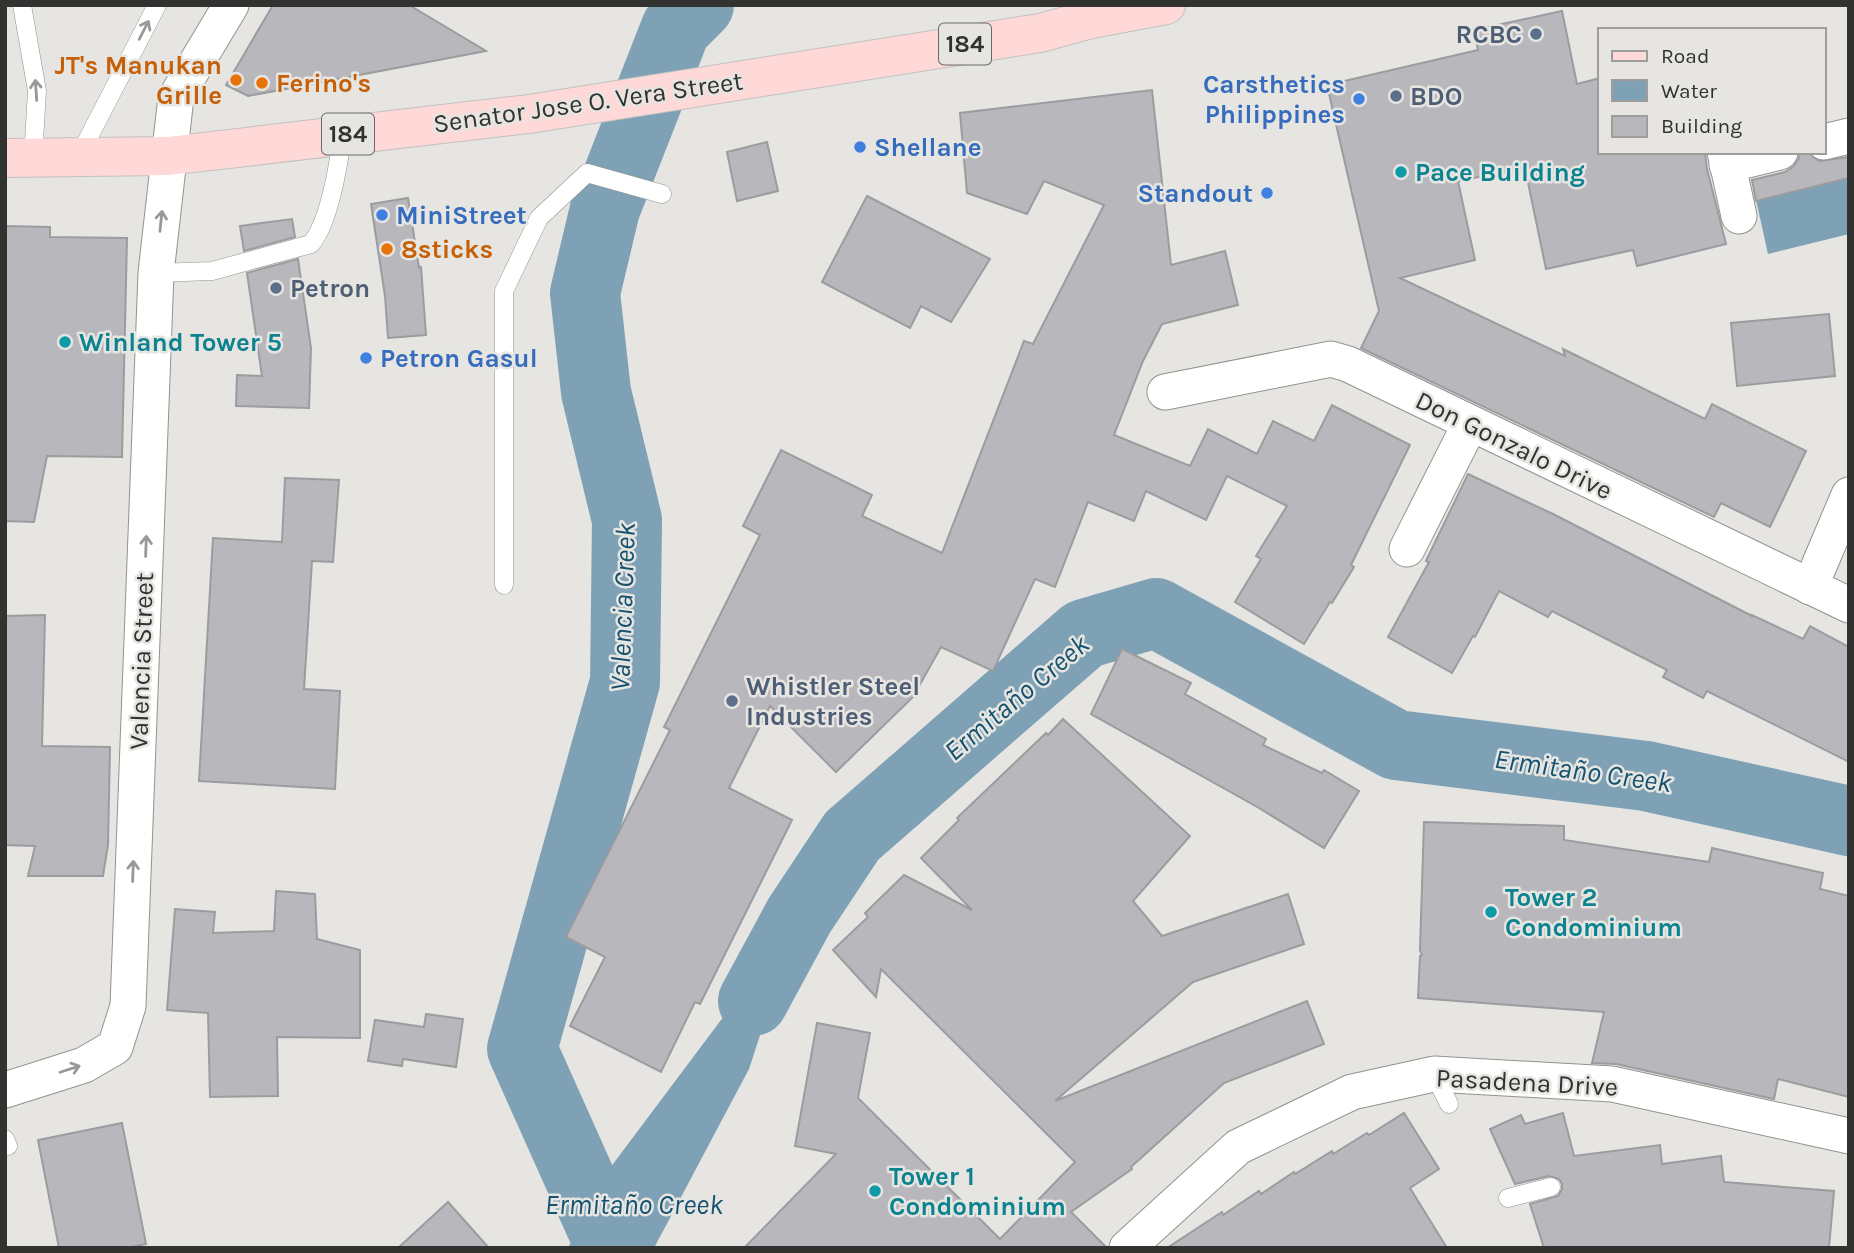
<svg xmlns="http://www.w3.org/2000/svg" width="1854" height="1253" viewBox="0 0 1854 1253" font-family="Karla,sans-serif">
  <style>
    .water { fill: #7ea1b5 }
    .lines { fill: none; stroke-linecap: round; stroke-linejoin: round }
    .river { stroke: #7ea1b5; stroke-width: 70 }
    .building { fill: #b8b8bc; stroke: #9c9ca0; stroke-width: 2 }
    .lane-casing { stroke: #93928e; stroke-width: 19 }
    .street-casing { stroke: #93928e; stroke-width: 37 }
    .primary-casing { stroke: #c2c2c1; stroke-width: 40 }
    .lane { stroke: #fff; stroke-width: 18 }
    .street { stroke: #fff; stroke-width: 35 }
    .primary { stroke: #fed9d7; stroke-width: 38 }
    .oneway { stroke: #989898 }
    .service-dot { fill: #5c6f8a; stroke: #e6e5e1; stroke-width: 2.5 }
    .food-dot { fill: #e8710a; stroke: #e6e5e1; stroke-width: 2.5 }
    .shop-dot { fill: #3f7fe0; stroke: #e6e5e1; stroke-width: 2.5 }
    .culture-dot { fill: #0f9aa8; stroke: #e6e5e1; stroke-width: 2.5 }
    .labels { text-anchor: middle; stroke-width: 5; stroke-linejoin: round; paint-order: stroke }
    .shield { fill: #e6e5e1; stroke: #686865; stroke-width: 2 }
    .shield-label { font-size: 24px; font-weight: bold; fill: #323230 }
    .service-label { font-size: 26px; font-weight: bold; fill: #4e5e75; stroke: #e6e5e1; text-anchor: start }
    .food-label { font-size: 26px; font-weight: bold; fill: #c56008; stroke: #e6e5e1; text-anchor: start }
    .shop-label { font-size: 26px; font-weight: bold; fill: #366cbe; stroke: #e6e5e1; text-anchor: start }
    .street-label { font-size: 26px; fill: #323230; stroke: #e6e5e1 }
    .culture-label { font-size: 26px; font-weight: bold; fill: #0d838f; stroke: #e6e5e1; text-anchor: start }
    .water-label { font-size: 28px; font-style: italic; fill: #145270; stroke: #e6e5e1 }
  </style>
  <rect width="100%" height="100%" fill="#e6e5e1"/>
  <g class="water">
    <path d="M1849,178v56l-81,20 -12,-54z"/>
    <path d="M799,916l-50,153 -95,179h-86l42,-80z"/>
  </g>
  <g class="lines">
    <g class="river">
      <path d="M753,1001l46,-85 53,-80 232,-202 72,-21 240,132 250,31 203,45"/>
      <path d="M611,1248l-89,-199 103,-367 2,-162 -31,-128 -11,-99 20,-84 71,-181 23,-23"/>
    </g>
  </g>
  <g class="building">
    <path d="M273,5h136l77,46 -238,45 -22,-11z"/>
    <path d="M1562,11l15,73 23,-6v74h105l2,17 19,75 -89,22 -4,-16 -87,19 -21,-101 -67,13 17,79 -75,18 165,78 -2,-7 142,70 7,-15 94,47 -36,76 -49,-24 -7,14 -353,-169 18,-37 -52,-226 151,-35 -4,-20z"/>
    <path d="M1152,90l19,175 54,-14 13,54 -76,19 -19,37 -29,74 76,31 18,-37 49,25 16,-33 41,20 18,-36 78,40 -59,120 3,2 -22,36 -2,-1 -26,42 -69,-42 26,-43 -5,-3 31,-50 -60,-30 -21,44 -60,-29 -12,30 -46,-19 -33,85 -20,-8 -42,92 -52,-24 -28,50 -77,75 -66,-66 -41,82 63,32 -92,184 -5,-2 -34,70 -91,-46 35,-69 -39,-20 104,-207 -6,-3 96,-192 -17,-9 38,-76 91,45 -10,21 80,37 82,-212 9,3 71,-139 -60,-24 -17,33 -60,-21 -7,-80z"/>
    <path d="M767,142l11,49 -41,10 -10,-49z"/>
    <path d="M1800,152h7l12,9 30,-4v21l-93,23 -4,-21 33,-8 8,-5 6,-9z"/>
    <path d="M867,196l123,63 -39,63 -30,-16 -11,22 -88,-46z"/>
    <path d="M408,198l11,70 2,-1 5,68 -38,3 -3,-42 -14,-92z"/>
    <path d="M292,219l3,18 -51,14 -4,-25z"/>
    <path d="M5,226l45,1v10l77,1 -5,219 -75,-1 -13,66 -29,-1z"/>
    <path d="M298,259l13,89 -2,60 -73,-2 1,-31 25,1 -15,-103z"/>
    <path d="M1829,314l6,62 -98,10 -6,-63z"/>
    <path d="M1468,474l85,40 199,102v-1l51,24 7,-13 39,21v115l-142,-71 -4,7 -40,-21 4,-7 -115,-59 -4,6 -49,-26 -24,46 -2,-1 -21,37 -64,-36 41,-75 -3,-1z"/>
    <path d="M285,478l54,2 -6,82 -21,-1 -8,128 36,2 -5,98 -136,-8 14,-243 69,4z"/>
    <path d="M45,615l-3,131 68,1 -2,98 -5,31h-75l7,-30 -30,-1v-229z"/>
    <path d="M1122,649l69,34 -6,11 81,45 -3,6 59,28 2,-3 35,21 -35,57 -65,-40 -168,-94z"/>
    <path d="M1063,719l127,117 -57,65 29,35 126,-42 16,50 -111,38 -138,119 252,-100 17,43 -100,39 -93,84 1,2 -61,43 36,36h-363l92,-94 -41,-8 22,-123 53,10 -12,65 142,141 75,-77 -194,-193 -5,28 -43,-47 35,-33 -3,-4 39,-38 68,35 -51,-52 38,-38 -2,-2 89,-85 2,2z"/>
    <path d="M1424,822l140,4v14l145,22 3,-14 111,25 -3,16 29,7v201l-71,-18 -4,20 -158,-35 -24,-1 12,-51 -186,-14 2,-42 2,-1 -2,-5z"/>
    <path d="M276,891l39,3 2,45 43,11v88l-83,-1 1,59 -68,1 -2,-84 -41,-3 8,-101 40,3 -2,21 61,-2z"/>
    <path d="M426,1014l37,5 -7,48 -53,-8 -1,7 -34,-5 7,-41 49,7z"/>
    <path d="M1404,1113l35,56 -29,19 37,60h-280l55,-36 1,3 36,-24 2,3 33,-22 1,2 37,-23 1,3 34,-21 2,2z"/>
    <path d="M1563,1113l11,43 86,-11 2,19 59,-8 3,26 110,9 -5,57h-285l-14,-44 28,-8 4,-7v-5l-3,-5 -10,-3 -34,8 -25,-55 31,-14 4,9z"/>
    <path d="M122,1123l24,121 -19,4h-68l-21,-108z"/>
    <path d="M448,1202l41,46h-91z"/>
  </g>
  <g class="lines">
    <defs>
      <g id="lane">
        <path d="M22,5l15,86 -4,67"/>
        <path d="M79,156l78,-151"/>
        <path d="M156,273l56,-2 99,-27c19,-23 27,-79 32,-109"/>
        <path d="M504,585v-294l35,-73 48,-45 75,21"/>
        <path d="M1434,1074l15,30"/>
        <path d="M5,1139l3,7"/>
        <path d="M1508,1198l43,-11"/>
      </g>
      <g id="street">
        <path d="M1824,142l25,-6"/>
        <path d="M1725,152l14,64"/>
        <path d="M1727,165l53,-13"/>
        <path d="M1165,392l166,-33 17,5 501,241"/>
        <path d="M1407,549l63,-125"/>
        <path d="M1810,587l39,-92"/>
        <path d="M5,1090l79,-25 31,-18 13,-41 28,-733 20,-176 55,-92"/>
        <path d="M1127,1248l111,-101 114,-55 82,-18 178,10 237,52"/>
      </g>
      <path id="primary" d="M5,158l163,-2 361,-42 511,-81 51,-14 75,-14"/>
    </defs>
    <use href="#lane" class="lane-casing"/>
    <use href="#street" class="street-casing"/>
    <use href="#primary" class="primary-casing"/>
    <use href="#lane" class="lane"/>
    <use href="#street" class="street"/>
    <use href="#primary" class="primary"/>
  </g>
  <defs><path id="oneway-shaft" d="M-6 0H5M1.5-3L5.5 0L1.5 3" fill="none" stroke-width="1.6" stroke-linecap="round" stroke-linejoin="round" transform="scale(1.75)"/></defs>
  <g class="oneway">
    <use href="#oneway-shaft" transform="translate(144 30) rotate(-63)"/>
    <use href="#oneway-shaft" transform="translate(36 90) rotate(-94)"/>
    <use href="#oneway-shaft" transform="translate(161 221) rotate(-84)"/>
    <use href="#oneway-shaft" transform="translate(146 546) rotate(-88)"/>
    <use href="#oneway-shaft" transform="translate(133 871) rotate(-88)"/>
    <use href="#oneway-shaft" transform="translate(70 1069) rotate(-18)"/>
  </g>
  <g class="service-dot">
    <circle cx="1536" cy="34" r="7"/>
    <circle cx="1396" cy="96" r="7"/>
    <circle cx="276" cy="288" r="7"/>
    <circle cx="732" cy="701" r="7"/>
  </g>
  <g class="food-dot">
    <circle cx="236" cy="80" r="7"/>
    <circle cx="262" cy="83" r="7"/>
    <circle cx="387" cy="249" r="7"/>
  </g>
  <g class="shop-dot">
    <circle cx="1359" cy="99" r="7"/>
    <circle cx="860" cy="147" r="7"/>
    <circle cx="1267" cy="193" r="7"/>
    <circle cx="382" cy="215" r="7"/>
    <circle cx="366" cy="358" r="7"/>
  </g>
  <g class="culture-dot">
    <circle cx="1401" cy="172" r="7"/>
    <circle cx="65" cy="342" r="7"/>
    <circle cx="1491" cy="912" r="7"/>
    <circle cx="875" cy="1191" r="7"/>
  </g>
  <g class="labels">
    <g class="shield">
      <rect x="939" y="23.5" width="52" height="41" rx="5"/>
      <rect x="322" y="113.5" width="52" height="41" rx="5"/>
    </g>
    <g class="shield-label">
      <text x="965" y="52">184</text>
      <text x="348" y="142">184</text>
    </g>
    <g class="service-label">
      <text x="1522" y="43" text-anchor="end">RCBC</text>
      <text x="1410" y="105">BDO</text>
      <text x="290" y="297">Petron</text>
      <text x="746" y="695">Whistler Steel<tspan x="746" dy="30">Industries</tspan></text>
    </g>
    <g class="food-label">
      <text x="222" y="74" text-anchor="end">JT's Manukan<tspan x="222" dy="30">Grille</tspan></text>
      <text x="276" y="92">Ferino's</text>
      <text x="401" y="258">8sticks</text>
    </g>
    <g class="shop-label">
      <text x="1345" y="93" text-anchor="end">Carsthetics<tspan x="1345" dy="30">Philippines</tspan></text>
      <text x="874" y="156">Shellane</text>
      <text x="1253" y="202" text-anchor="end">Standout</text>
      <text x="396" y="224">MiniStreet</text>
      <text x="380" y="367">Petron Gasul</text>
    </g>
    <g class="street-label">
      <text transform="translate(588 102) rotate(-8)" y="9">Senator Jose O. Vera Street</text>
      <text transform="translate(1514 445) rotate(26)" y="9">Don Gonzalo Drive</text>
      <text transform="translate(141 661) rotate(-88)" y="9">Valencia Street</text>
      <text transform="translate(1527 1082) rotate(3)" y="9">Pasadena Drive</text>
    </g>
    <g class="culture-label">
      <text x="1415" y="181">Pace Building</text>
      <text x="79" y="351">Winland Tower 5</text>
      <text x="1505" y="906">Tower 2<tspan x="1505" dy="30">Condominium</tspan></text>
      <text x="889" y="1185">Tower 1<tspan x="889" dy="30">Condominium</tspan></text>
    </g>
    <g class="water-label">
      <text transform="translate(622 607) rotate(-88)" y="10">Valencia Creek</text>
      <text transform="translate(1016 697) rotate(-40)" y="10">Ermitaño Creek</text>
      <text transform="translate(1583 770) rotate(8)" y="10">Ermitaño Creek</text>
      <text x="634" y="1214">Ermitaño Creek</text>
    </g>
  </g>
  <rect width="1854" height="1253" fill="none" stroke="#323230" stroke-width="14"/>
  <rect x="1598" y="28" width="228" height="126" fill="#e6e5e1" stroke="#9e9d9a" stroke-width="2"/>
  <rect x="1612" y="51" width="35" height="10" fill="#fed9d7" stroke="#9e9d9a" stroke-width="2"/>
  <text x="1661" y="63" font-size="21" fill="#323230">Road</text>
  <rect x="1612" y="80" width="35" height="21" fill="#7ea1b5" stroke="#9e9d9a" stroke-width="2"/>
  <text x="1661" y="98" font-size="21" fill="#323230">Water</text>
  <rect x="1612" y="116" width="35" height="21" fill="#b8b8bc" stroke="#9e9d9a" stroke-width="2"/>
  <text x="1661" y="133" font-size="21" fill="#323230">Building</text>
</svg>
